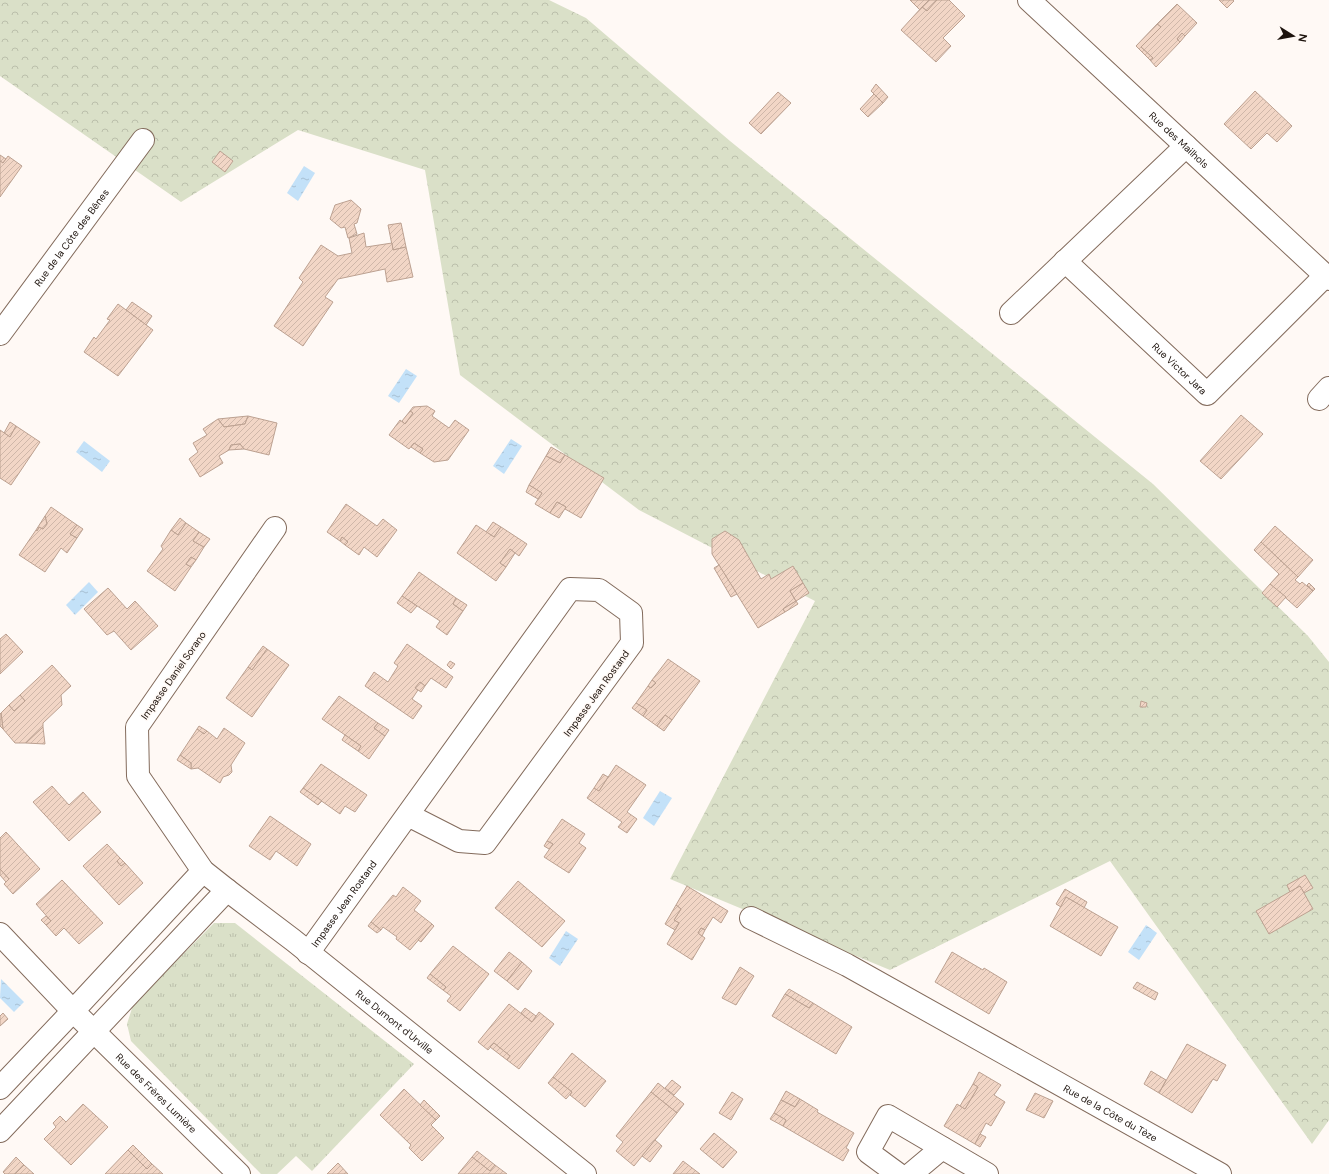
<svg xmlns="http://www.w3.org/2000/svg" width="1329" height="1174" viewBox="0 0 1329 1174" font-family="'DM Sans',sans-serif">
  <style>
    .forest { fill: url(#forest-crowns) }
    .park { fill: url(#park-tufts) }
    .water { fill: url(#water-ripples) }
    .building { fill: url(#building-hatch); stroke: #bca191 }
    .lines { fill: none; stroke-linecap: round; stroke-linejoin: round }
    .minor-casing { stroke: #836b5c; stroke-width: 24 }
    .minor { stroke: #fff; stroke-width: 22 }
    .labels { text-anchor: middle; stroke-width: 3; stroke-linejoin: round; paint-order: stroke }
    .street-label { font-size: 10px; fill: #1d130d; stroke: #fff9f5 }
  </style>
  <defs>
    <pattern id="forest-crowns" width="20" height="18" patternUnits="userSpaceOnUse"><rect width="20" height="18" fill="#dae0c8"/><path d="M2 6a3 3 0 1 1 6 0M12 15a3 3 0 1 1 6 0" fill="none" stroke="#bbbfab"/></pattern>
    <pattern id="park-tufts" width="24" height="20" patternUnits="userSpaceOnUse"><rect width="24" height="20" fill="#dae0c8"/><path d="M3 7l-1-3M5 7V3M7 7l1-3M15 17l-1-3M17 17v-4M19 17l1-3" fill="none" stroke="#bbbfab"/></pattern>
    <pattern id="water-ripples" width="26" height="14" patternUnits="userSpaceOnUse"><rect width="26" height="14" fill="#c3e1f8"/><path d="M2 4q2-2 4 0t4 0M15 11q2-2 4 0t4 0" fill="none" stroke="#a7c0d3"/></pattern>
    <pattern id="building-hatch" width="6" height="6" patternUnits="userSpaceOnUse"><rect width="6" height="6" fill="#f2d6c6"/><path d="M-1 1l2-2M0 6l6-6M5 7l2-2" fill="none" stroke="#cfb7a9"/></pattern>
  </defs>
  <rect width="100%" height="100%" fill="#fff9f5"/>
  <path class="forest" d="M0,0h549l37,18 144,123 423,343 155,152 21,26v458l-17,24 -202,-283 -220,109 -220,-91 145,-278 -176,-91 -179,-135 -35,-205 -127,-40 -117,72 -181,-126z"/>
  <path class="park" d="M214,923h21l179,141 -102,107 -16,-15 -19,18h-16l-130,-133 -4,-17 6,-19z"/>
  <g class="water">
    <path d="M304,166l11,7 -17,28 -11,-8z"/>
    <path d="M406,369l11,7 -18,27 -11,-7z"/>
    <path d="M511,439l11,7 -18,28 -11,-8z"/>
    <path d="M84,441l26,20 -8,11 -26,-20z"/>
    <path d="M89,582l9,10 -23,23 -9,-10z"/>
    <path d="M660,791l12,7 -18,28 -11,-8z"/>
    <path d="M1146,925l11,8 -18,27 -11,-8z"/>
    <path d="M566,931l12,8 -18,27 -11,-8z"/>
    <path d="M1,979l23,23 -10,10 -14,-14z"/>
  </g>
  <g class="building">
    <path d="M910,0h19l-9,10z"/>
    <path d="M929,0h8l-10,11 -5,-4z"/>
    <path d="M937,0h12l16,16 -22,22 8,8 -15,16 -35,-32 21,-23 5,4z"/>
    <path d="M1219,0h14l1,1 -7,7z"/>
    <path d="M1177,4l20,19 -12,13 -3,-3 -5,6 3,3 -24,25 -6,-7 3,-2 -12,-11 20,-20 -4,-3z"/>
    <path d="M1157,24l4,3 -20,20 12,11 -3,2 -14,-14z"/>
    <path d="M1182,33l3,3 -5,6 -3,-3z"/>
    <path d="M876,84l12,13 -5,6 -12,-12z"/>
    <path d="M1255,91l37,35 -15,16 -10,-9 -16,16 -27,-25z"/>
    <path d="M778,92l13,11 -30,31 -12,-11z"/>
    <path d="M874,94l9,9 -15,14 -8,-8z"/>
    <path d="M220,151l13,10 -8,11 -13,-10z"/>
    <path d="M0,155l6,4 -3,4 -3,-2z"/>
    <path d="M8,156l14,10 -22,31v-36l3,2z"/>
    <path d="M351,200l10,9 -4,14 -3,1 3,10 -9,4 -3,-11 -4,1 -11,-9 5,-14z"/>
    <path d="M401,223l5,24 -13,3 -5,-25z"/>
    <path d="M364,233l2,14 26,-4 1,7 13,-3 7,30 -26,5 -2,-13 -47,10 -13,18 8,5 -30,44 -29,-20 29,-44 -4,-4 22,-33 17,11 14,-3 -3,-15z"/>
    <path d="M132,302l20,14 -6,9 -20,-15z"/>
    <path d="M118,304l35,26 -35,46 -34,-24 10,-15 2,2 14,-19 -3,-1z"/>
    <path d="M427,406l8,5 -3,5 17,12 6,-8 14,10 -21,30 -14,2 -14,-9 3,-4 -9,-6 -5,6 -20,-14 11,-15 5,4 8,-11 -3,-2 3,-4z"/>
    <path d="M410,411l3,2 -8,11 -3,-3z"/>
    <path d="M1241,415l22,19 -42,45 -21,-18z"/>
    <path d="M248,416l-3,8 -21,3 -6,-8z"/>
    <path d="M248,416l29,7 -8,32 -25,-6 -4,-5 -9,1 -2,5 -10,6 4,7 -23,14 -11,-18 9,-7 -5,-9 14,-8 -4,-6 15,-10 6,8 21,-3z"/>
    <path d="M10,422l6,4 -6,11 -6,-4z"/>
    <path d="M16,426l24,16 -29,43 -11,-7v-48l10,7z"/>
    <path d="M414,443l9,6 -3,4 -9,-6z"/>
    <path d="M240,444l4,5 -15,1 2,-5z"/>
    <path d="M551,447l14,8 -5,8 -14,-7z"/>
    <path d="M565,455l39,23 -23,40 -16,-9 1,-2 -9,-5 -7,11 -15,-9 7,-11 -13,-8 17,-29 14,7z"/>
    <path d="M529,485l13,8 -4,6 -12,-7z"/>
    <path d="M557,502l9,5 -7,11 -9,-5z"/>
    <path d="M346,504l31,22 6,-7 14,11 -20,27 -13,-10 -5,8 -14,-10 3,-3 -6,-5 -2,4 -13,-9z"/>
    <path d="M51,507l26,18 -7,9 7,4 -10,15 -6,-5 -16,24 -26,-17 17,-25 1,1 2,-4 4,2 4,-5 -2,-8z"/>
    <path d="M45,516l2,8 -4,5 -4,-2 -2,4 -1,-1z"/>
    <path d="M180,518l6,5 -8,12 -7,-5z"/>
    <path d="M493,522l8,5 -7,10 -8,-5z"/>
    <path d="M186,523l13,9 -6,9 11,6 -8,13 -5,-3 -5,7 5,3 -16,24 -28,-20 16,-22 -2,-3 10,-16 7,5z"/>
    <path d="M77,525l6,4 -6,9 -7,-4z"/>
    <path d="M476,525l18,12 7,-10 26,17 -8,12 -9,-7 -10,14 6,4 -10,14 -39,-28z"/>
    <path d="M1275,526l38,34 -15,17 -37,-35z"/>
    <path d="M725,531l14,9 22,39 8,-5 2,5 22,-13 10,17 -13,8 6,10 -13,8 2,3 -27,16 -46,-74v-15z"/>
    <path d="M199,532l11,7 -6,8 -11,-6z"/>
    <path d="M342,537l6,5 -3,3 -5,-4z"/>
    <path d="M1261,542l37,35 -3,3 5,4 2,-2 11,9 -16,17 -27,-24 9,-10 -25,-24z"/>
    <path d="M510,549l5,4 -9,14 -6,-4z"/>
    <path d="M191,557l5,3 -5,7 -5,-3z"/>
    <path d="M719,565l18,29 -6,3 -17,-29z"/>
    <path d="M419,572l37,26 -3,6 10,7 -16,24 -11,-8 4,-6 -38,-25z"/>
    <path d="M803,583l6,10 -13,8 -6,-10z"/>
    <path d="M1309,583l6,6 -2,2 -6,-6z"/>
    <path d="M1270,584l16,13 -9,10 -15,-14z"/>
    <path d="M108,588l19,21 8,-8 23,25 -27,24 -17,-19 -7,4 -23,-26z"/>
    <path d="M402,596l15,10 -6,7 -14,-10z"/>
    <path d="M456,598l11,7 -4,6 -10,-7z"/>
    <path d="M796,601l2,3 -13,8 -2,-3z"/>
    <path d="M6,634l17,18 -23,22v-35z"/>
    <path d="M407,644l46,33 -7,11 -15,-10 -6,8 -5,-4 -5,6 3,2 -6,9 10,7 -9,13 -48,-33 9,-14 14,10 10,-16 -4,-3z"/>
    <path d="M263,646l4,3 -15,21 -4,-3z"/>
    <path d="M267,649l22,16 -37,52 -26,-19 22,-31 4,3z"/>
    <path d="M668,659l32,22 -28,39 -7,-5 -8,11 -14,-10 4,-6 -11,-7 12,-17 3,2 5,-5 -4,-3z"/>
    <path d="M450,661l5,3 -4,5 -4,-4z"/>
    <path d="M52,665l19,21 -10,9 1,10 -19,18v4l-17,16h-11l-12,-14 -2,-16 8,-8 5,6 11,-10 -5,-6z"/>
    <path d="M652,680l4,3 -5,5 -3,-2z"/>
    <path d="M420,682l5,4 -4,6 -6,-4z"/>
    <path d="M20,695l5,6 -11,10 -5,-6z"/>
    <path d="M339,696l39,27 -4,5 11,8 -16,23 -11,-8 3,-5 -39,-27z"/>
    <path d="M1141,701l6,2 -1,4h-6z"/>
    <path d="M636,703l11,7 -4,6 -11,-8z"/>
    <path d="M1,713l2,16 -3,-3v-12z"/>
    <path d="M665,715l7,5 -8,11 -7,-5z"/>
    <path d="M378,723l11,7 -4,6 -11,-8z"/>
    <path d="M199,726l8,5 -3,3 -7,-5z"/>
    <path d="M43,727l2,17 -19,-1z"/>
    <path d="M224,728l21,15 -14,22 1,7 -3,3 -6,2 -3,6 -22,-15 -7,1v-6l-11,-8 17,-26 7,5 3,-3 10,8z"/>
    <path d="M345,735l16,11 -3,5 -16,-11z"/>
    <path d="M180,755l11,8v6l-14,-9z"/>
    <path d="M321,764l46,31 -12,17 -10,-6 -5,8 -37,-26z"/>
    <path d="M616,765l30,20 -19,27 10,7 -10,14 -9,-6 4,-5 -35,-24 7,-10 5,3z"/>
    <path d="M603,774l5,3 -9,14 -5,-3z"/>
    <path d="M52,786l17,19 14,-13 18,20 -32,29 -36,-39z"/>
    <path d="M303,788l19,13 -4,4 -18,-13z"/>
    <path d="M270,816l41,28 -14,22 -21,-15 -6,9 -21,-14z"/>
    <path d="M562,819l23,15 -6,9 7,5 -17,25 -25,-16 9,-13 -6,-3z"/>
    <path d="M6,832l34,37 -27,25 -9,-10 5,-5 -9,-10v-31z"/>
    <path d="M547,841l6,3 -4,5 -5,-3z"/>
    <path d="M107,844l13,14 -3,3 4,5 4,-3 18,20 -24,22 -36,-39z"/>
    <path d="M120,858l5,5 -4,3 -4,-5z"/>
    <path d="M0,869l9,10 -3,3 -6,-7z"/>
    <path d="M1305,875l8,13 -9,5 -4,-7 -10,6 -3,-7z"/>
    <path d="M62,880l41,43 -24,21 -15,-16 -8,8 -10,-11 5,-4 -15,-17z"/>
    <path d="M518,881l47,40 -23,26 -47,-39z"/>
    <path d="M687,886l41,25 -7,12 -8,-6 -8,13 -4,-2 -3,5 7,5 -13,22 -25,-16 12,-21 -5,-3 7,-11 -5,-4z"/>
    <path d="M1300,886l13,23 -44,25 -13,-23z"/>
    <path d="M403,887l18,14 -7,9 18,14 -22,26 -14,-11 1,-2 -14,-10 -2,3 -10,-8 22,-27 3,2z"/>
    <path d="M1065,889l22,13 -3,6 -18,-11 -5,10 -5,-3z"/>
    <path d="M1066,897l52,30 -17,29 -51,-30z"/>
    <path d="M676,905l5,4 -7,11 5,3 -4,7 -10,-6z"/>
    <path d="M46,916l5,5 -5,4 -5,-5z"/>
    <path d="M371,922l10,8 -4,3 -9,-7z"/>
    <path d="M432,924l2,2 -13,16 -3,-2z"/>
    <path d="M701,928l4,2 -3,6 -4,-3z"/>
    <path d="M453,946l36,28 -29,37 -13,-10 4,-5 -8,-6 3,-3 -16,-13z"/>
    <path d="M509,952l13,10 -15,19 -13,-10z"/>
    <path d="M952,952l31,18 1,-2 23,14 -18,32 -54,-32z"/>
    <path d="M522,962l10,9 -14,19 -11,-9z"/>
    <path d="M740,967l14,9 -18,29 -14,-7z"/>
    <path d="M430,974l16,13 -3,3 -16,-12z"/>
    <path d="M1137,982l21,11 -3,7 -22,-12z"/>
    <path d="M789,989l24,14 -4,5 -24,-14z"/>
    <path d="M785,994l24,14 4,-5 39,24 -16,27 -64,-38z"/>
    <path d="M509,1004l23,18 7,-10 15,12 -35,45 -12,-9 3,-4 -16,-13 -6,7 -10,-8z"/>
    <path d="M525,1008l11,8 -4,6 -11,-9z"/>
    <path d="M3,1013l5,6 -8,7v-10z"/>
    <path d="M494,1043l16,13 -3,4 -17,-13z"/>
    <path d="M1187,1044l39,21 -9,16 -4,-2 -21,34 -33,-20z"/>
    <path d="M572,1053l34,28 -21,26 -15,-12 2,-3 -19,-15z"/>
    <path d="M1151,1071l15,9 -7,13 -15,-9z"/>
    <path d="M979,1072l22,13 -7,10 11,7 -14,24 -5,-3 -11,21 -31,-18 13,-22 8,5 13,-22 -5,-3z"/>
    <path d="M553,1077l19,15 -6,7 -18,-16z"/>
    <path d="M672,1080l9,7 -7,8 -9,-7z"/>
    <path d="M658,1083l26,21 -7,9 -26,-21z"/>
    <path d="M973,1084l5,3 -13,22 -5,-3z"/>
    <path d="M404,1089l32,31 -5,5 13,13 -22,23 -13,-13 2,-3 -31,-30z"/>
    <path d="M786,1091l14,8 -5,8 -14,-7z"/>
    <path d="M651,1092l26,21 -43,53 -18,-15 7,-9 -7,-6z"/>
    <path d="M732,1092l11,7 -12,21 -12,-7z"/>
    <path d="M1035,1093l18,8 -9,17 -18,-8z"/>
    <path d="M800,1099l18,11 -1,2 37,21 -8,15 3,2 -6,11 -60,-35 3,-6 -12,-7 7,-13 14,7z"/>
    <path d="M424,1100l16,16 -4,4 -16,-15z"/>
    <path d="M83,1104l25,23 -37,38 -27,-26 12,-12 -3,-4 7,-7 6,6z"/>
    <path d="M774,1113l12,7 -3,6 -13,-7z"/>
    <path d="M714,1133l23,19 -14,16 -23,-19z"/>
    <path d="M980,1134l6,3 -6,10 -5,-3z"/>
    <path d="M655,1140l7,6 -12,16 -8,-6z"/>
    <path d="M133,1145l19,19 -5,5 -19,-19z"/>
    <path d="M128,1150l19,19 5,-5 11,10h-58z"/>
    <path d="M477,1151l18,14 -5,6 -18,-14z"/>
    <path d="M16,1157l8,8 -9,9h-10l-2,-2z"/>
    <path d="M472,1157l18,14 5,-6 12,9h-49z"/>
    <path d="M683,1161l17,13h-27z"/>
    <path d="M338,1163l10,11h-21z"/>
    <path d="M24,1165l10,9h-19z"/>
  </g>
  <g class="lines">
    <defs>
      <g id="minor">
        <path id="s1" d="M1029,0l300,279"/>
        <path id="s2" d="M1065,261l142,133 118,-118"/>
        <path d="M1011,313l175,-167"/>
        <path id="s3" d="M0,334l143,-194"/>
        <path d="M1319,399l10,-11"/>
        <path id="s4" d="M275,528l-138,199 1,49 65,95 24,19 66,50 292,234"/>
        <path id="s5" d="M751,918l96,47 373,209"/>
        <path id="s6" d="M0,934l73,77 166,163"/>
        <path id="s7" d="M308,953l262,-364 29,1 32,23 1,30 -147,200 -26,-2 -51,-26"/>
        <path d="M0,1088l73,-77 130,-140"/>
        <path d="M0,1131l227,-241"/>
        <path d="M898,1174l-30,-22 20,-36 99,58"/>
        <path d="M911,1174l31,-26"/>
      </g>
    </defs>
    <use href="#minor" class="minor-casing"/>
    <use href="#minor" class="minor"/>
  </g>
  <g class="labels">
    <g class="street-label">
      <text dy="4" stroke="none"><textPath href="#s1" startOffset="205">Rue des Mailhols</textPath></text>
      <text dy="4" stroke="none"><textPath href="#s3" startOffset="120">Rue de la Côte des Bênes</textPath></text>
      <text dy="4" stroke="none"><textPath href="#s2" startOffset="157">Rue Victor Jara</textPath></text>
      <text transform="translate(173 675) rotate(-55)" y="4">Impasse Daniel Sorano</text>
      <text transform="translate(596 693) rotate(-54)" y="4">Impasse Jean Rostand</text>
      <text dy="4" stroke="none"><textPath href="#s7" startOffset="61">Impasse Jean Rostand</textPath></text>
      <text dy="4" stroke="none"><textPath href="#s4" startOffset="650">Rue Dumont d'Urville</textPath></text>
      <text dy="4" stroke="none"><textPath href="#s6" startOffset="223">Rue des Frères Lumière</textPath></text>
      <text dy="4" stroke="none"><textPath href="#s5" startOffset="409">Rue de la Côte du Tèze</textPath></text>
    </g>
  </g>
  <g transform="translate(1293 36) rotate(101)" stroke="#fff9f5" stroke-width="3" paint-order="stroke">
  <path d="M0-3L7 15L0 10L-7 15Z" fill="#1d130d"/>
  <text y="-6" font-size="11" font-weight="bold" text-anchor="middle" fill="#1d130d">N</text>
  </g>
</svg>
